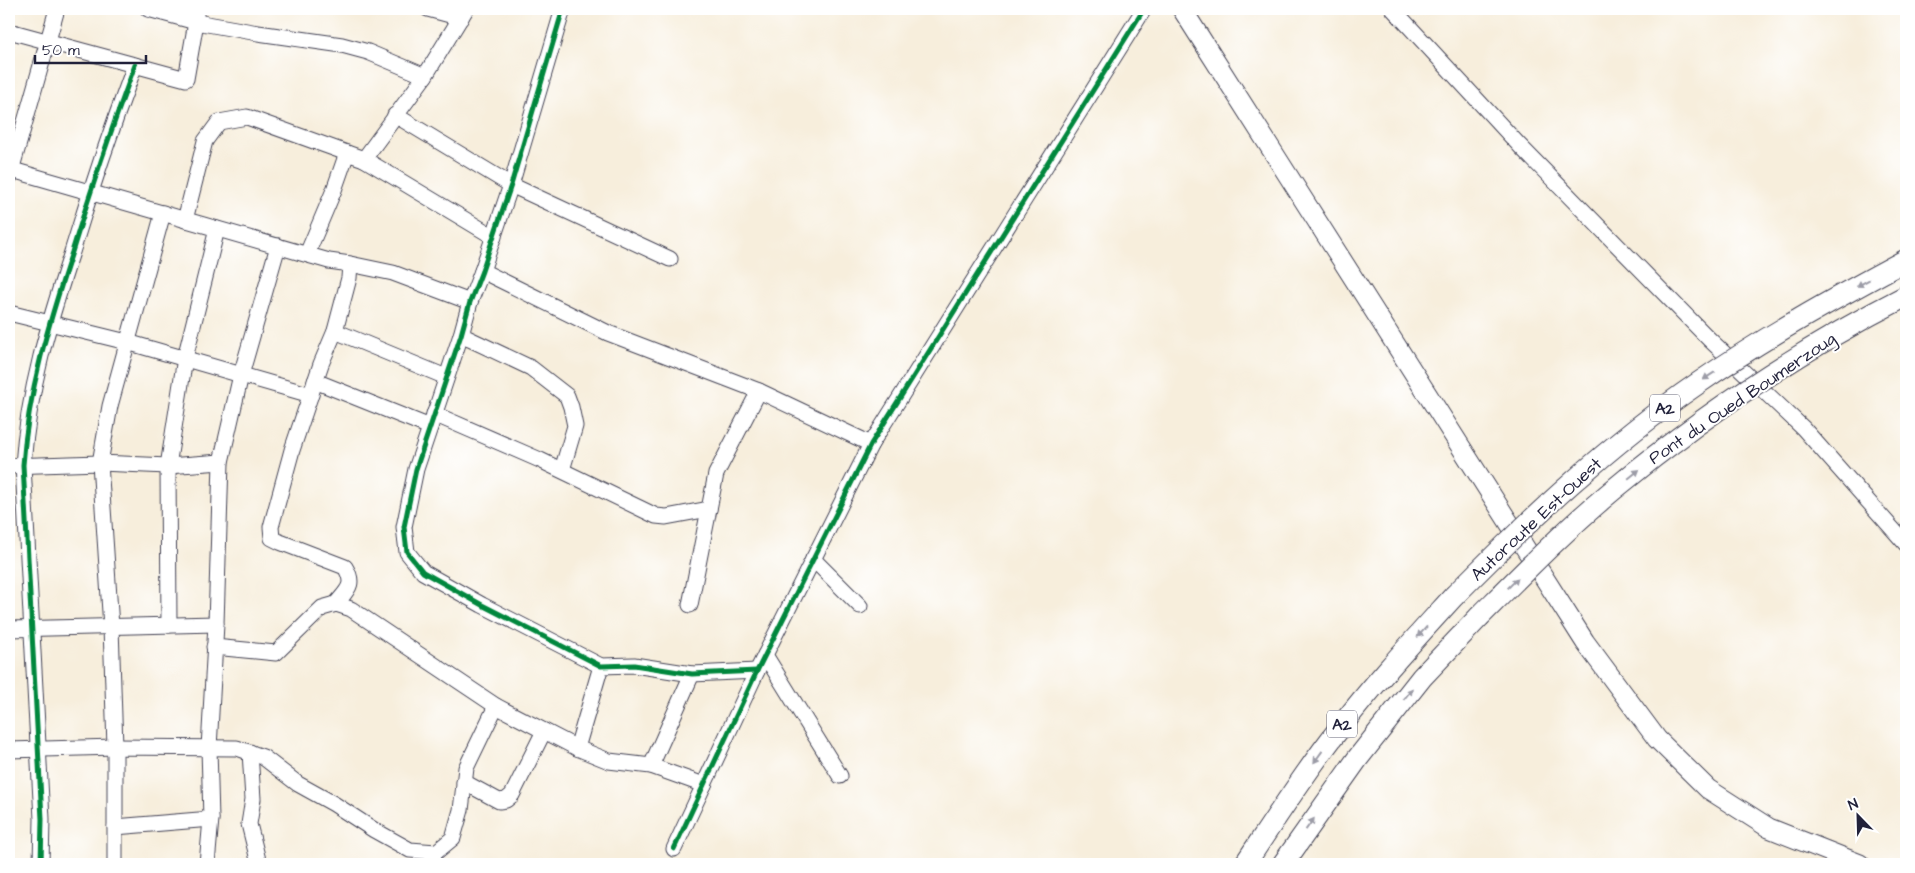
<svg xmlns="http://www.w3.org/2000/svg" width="1915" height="873" viewBox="0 0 1915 873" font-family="'Architects Daughter',sans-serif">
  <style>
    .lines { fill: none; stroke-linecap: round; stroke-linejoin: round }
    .minor-casing { stroke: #424153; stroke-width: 17 }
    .major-casing { stroke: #424153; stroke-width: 21 }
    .highway-casing { stroke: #424153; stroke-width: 23 }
    .minor { stroke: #fff; stroke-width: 15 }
    .major { stroke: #fff; stroke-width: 19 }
    .highway { stroke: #fff; stroke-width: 21 }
    .highway-bridge-casing { stroke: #424153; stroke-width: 23; stroke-linecap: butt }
    .highway-bridge { stroke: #fff; stroke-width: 21 }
    .cycleway-casing { stroke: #fff; stroke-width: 8 }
    .cycleway { stroke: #00873e; stroke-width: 5 }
    .oneway { fill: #9c9ca7 }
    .labels { text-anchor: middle; stroke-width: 4; stroke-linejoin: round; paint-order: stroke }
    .shield { fill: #fff; stroke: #646476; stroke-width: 1 }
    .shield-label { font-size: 16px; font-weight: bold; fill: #22223b }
    .street-label { font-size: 18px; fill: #22223b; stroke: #fff }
  </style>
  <rect width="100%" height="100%" fill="#fff"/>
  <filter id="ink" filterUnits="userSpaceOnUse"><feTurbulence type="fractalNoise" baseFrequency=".02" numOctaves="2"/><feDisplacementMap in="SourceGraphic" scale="10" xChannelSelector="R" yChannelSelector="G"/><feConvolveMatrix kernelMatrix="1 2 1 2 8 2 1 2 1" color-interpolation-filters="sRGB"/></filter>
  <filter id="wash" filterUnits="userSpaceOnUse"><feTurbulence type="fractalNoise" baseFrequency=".0096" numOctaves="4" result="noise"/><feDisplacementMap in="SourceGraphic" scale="20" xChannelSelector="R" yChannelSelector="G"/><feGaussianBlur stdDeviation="1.12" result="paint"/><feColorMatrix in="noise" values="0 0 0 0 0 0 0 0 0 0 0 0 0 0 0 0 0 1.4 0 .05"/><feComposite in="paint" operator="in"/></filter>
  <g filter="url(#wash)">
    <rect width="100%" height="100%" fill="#f7eedc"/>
  </g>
  <g filter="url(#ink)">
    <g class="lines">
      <defs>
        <g id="minor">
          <path d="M148,9l48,13 62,11 84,12 26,7 57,24"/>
          <path d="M428,9l33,9"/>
          <path d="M563,9l-52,176 -29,86 -12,31 -9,33 -45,134 -12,58 3,25 16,20 59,33 119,61 33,-1 58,9 65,-3"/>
          <path d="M1393,9l127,137 189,193 94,89 103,116"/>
          <path d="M9,31l177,48 10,-57v-13"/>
          <path d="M395,115l116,70 159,74"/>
          <path d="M364,159l130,78"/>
          <path d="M9,169l320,92 21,3 -1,14 -14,53 -14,33 -29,86 -21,77 1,11 8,4 65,25c11,18 2,23 -9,37"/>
          <path d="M9,178l48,-169"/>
          <path d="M185,220l20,-79 14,-19 28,-5 100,36"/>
          <path d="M307,254l27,-64 13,-37 17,6 61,-83 41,-67"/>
          <path d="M350,264l43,9 77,29"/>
          <path d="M482,271l126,62 151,58 112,53"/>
          <path d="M9,313l118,29 184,53"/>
          <path d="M335,331l111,46"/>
          <path d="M461,335l70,33 36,28 4,11 4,19 -13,44"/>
          <path d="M315,381l115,46"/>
          <path d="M434,414l106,46 116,56 10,1 43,-8"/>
          <path d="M9,466l91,-3 68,3 53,-4"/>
          <path d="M813,559l47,47"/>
          <path d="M690,605l26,-131 43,-83"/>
          <path d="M169,625l-1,-159 17,-108 32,-129"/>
          <path d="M9,629l207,-5"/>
          <path d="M214,647l62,6 46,-45 14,-4 15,5 145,97 81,42 32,13 42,5 53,19"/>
          <path d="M765,655l75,121"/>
          <path d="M577,748l24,-82"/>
          <path d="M9,750l106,-3 122,1 26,9 35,27 36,20 40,26 36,20 26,2 17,-14 8,-28 5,-42 30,-62"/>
          <path d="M250,752l3,47 -4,25 10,40"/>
          <path d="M651,766l41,-92"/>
          <path d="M464,782l35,19 7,-1 6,-5 32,-64"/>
          <path d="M115,827l96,-8"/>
          <path d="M674,849l83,-178 114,-227 273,-435"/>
          <path d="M41,864l1,-45 -19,-354c5,-74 26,-143 49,-213 19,-63 40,-125 63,-187"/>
          <path d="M115,864v-117l-4,-120 -11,-164 10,-57 53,-193"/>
          <path d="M207,864l4,-45 -2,-71 7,-124 5,-162 20,-87 37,-129"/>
        </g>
        <path id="major" d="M1182,9l403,633 72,97 51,50 61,39 91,36"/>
        <g id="highway">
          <path d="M1245,864c30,-45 60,-92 94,-135 36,-47 76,-90 115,-133"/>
          <path d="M1283,864l75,-106 64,-81 57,-60"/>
        </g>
      </defs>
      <use href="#minor" class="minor-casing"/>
      <use href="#major" class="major-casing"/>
      <use href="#highway" class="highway-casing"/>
      <use href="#minor" class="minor"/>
      <use href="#major" class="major"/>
      <use href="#highway" class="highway"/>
      <defs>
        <g id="highway-bridge">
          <path d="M1454,596c76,-77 154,-151 243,-212 66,-46 138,-86 209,-124"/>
          <path d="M1479,617c44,-44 87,-88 134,-127 90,-75 189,-141 293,-194"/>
        </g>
      </defs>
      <use href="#highway-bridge" class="highway-bridge-casing"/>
      <use href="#highway-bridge" class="highway-bridge"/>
      <defs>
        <g id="cycleway">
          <path d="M563,9l-52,176 -29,86 -12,31 -9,33 -45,134 -12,58 3,25 16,20 59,33 119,61 33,-1 58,9 65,-3"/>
          <path d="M674,849l83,-178 114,-227 273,-435"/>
          <path d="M41,864l1,-45 -19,-354c5,-74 26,-143 49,-213 19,-63 40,-125 63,-187"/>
        </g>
      </defs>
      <use href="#cycleway" class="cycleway-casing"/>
      <use href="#cycleway" class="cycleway"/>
    </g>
    <defs><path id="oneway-solid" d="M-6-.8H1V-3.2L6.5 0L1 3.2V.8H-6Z" transform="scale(1.25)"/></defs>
    <g class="oneway">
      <use href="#oneway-solid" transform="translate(1863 283) rotate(152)"/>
      <use href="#oneway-solid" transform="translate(1709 376) rotate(147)"/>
      <use href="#oneway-solid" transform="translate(1634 474) rotate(-39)"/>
      <use href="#oneway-solid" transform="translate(1513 583) rotate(-45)"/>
      <use href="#oneway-solid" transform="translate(1422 632) rotate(132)"/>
      <use href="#oneway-solid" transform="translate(1408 694) rotate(-52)"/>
      <use href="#oneway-solid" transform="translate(1318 757) rotate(126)"/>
      <use href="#oneway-solid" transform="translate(1310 824) rotate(-54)"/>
    </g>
  </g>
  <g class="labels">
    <g class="shield">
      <rect x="1650" y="394.5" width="30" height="27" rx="4"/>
      <rect x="1327" y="710.5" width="30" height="27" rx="4"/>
    </g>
    <g class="shield-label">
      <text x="1665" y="414">A2</text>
      <text x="1342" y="730">A2</text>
    </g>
    <g class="street-label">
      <text transform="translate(1742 398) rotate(-34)" y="6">Pont du Oued Boumerzoug</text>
      <text transform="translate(1536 519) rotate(-43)" y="6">Autoroute Est-Ouest</text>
    </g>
  </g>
  <rect width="1915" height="873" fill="none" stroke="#fff" stroke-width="30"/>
  <g transform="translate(1858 816) rotate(337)" stroke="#ffffff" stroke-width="4" paint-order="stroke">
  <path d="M0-4L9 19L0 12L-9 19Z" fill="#22223b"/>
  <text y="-8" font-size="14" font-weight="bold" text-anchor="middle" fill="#22223b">N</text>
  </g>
  <path d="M35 55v8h111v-8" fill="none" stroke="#22223b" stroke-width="2.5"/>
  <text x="42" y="55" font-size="15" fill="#22223b" stroke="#ffffff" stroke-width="4" paint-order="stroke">50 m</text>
</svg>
